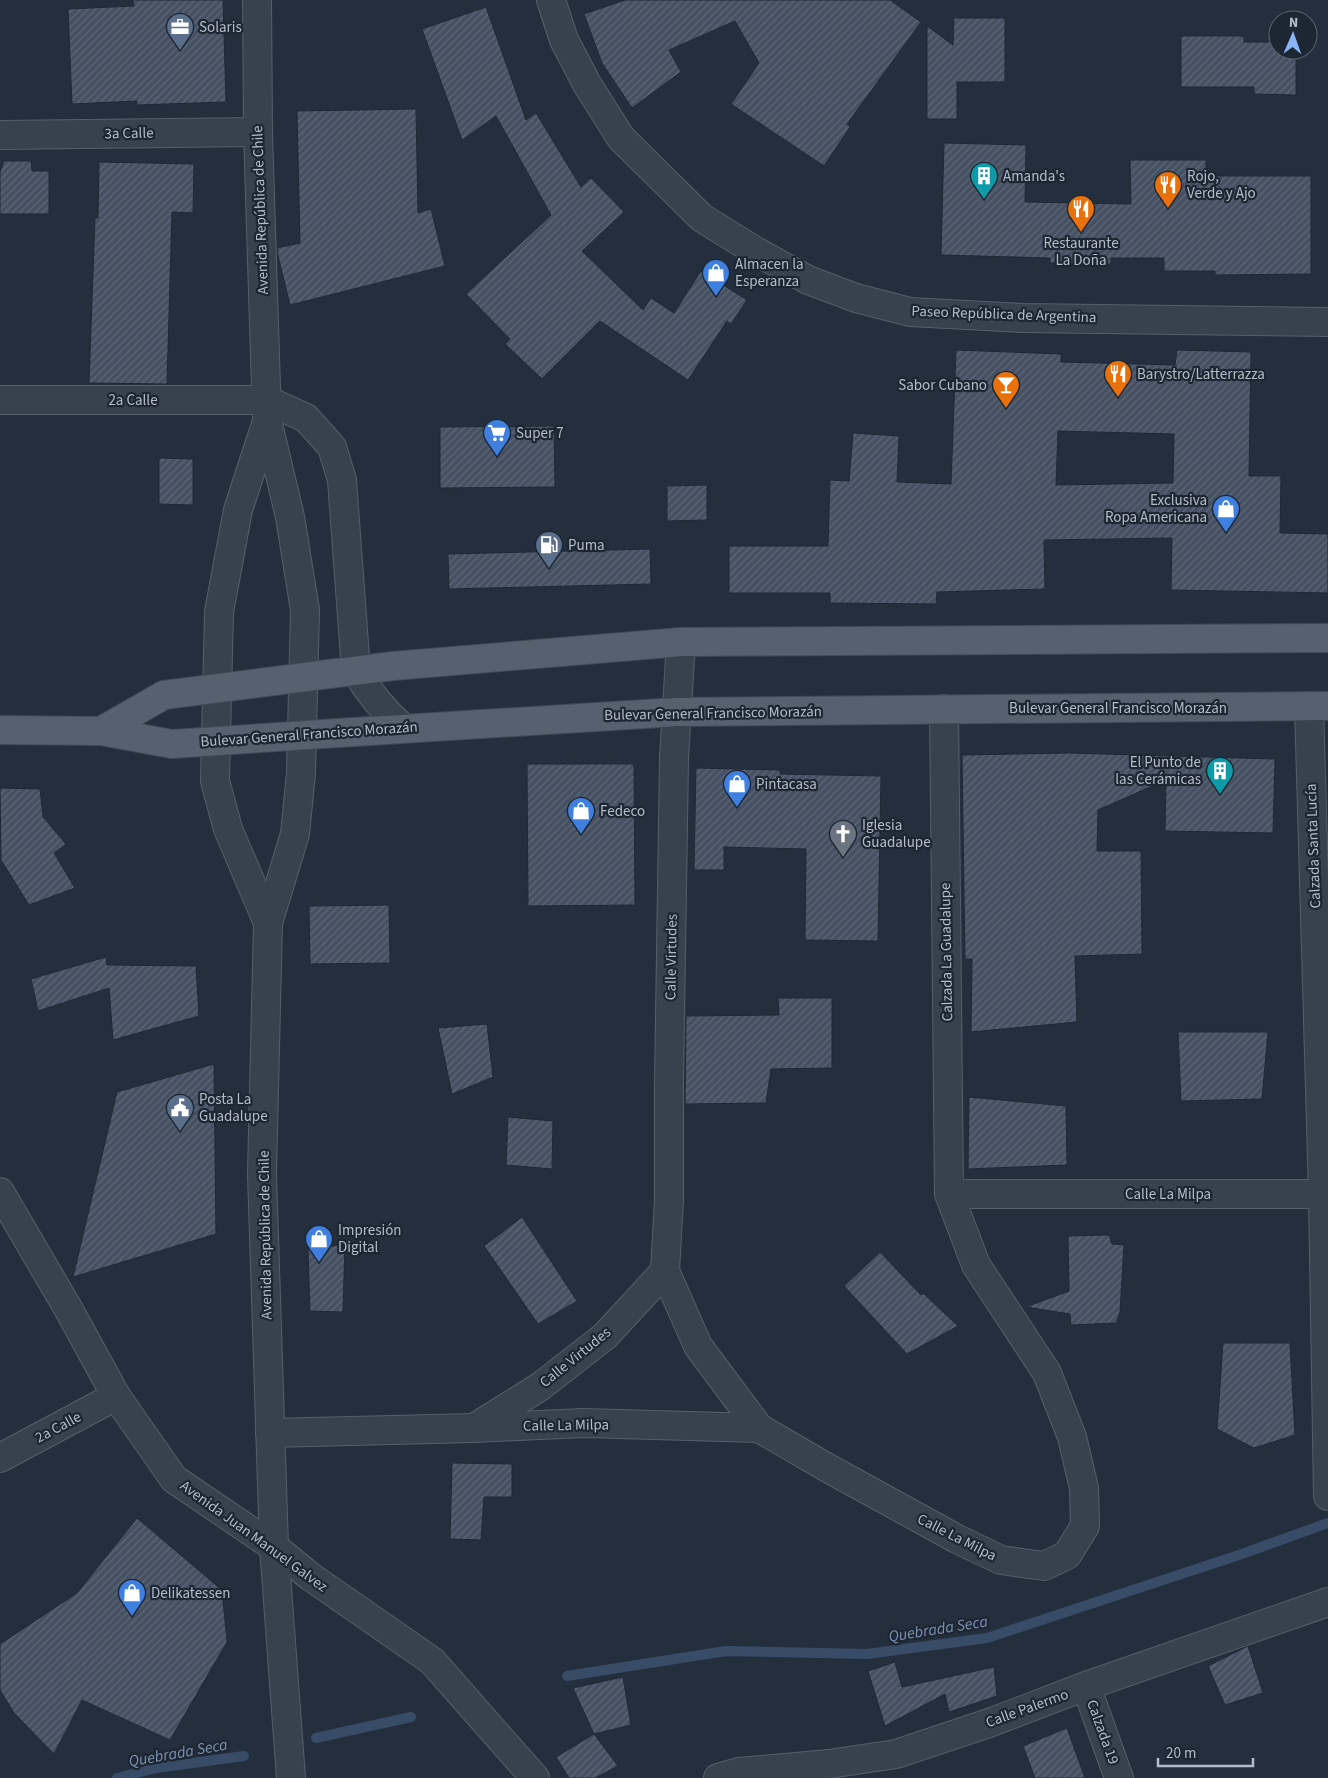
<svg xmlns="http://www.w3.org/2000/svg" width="1328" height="1778" viewBox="0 0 1328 1778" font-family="'Source Sans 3',sans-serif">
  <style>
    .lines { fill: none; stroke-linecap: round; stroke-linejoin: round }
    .stream { stroke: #394c67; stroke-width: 10 }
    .building { fill: url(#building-hatch); stroke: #1f2835; fill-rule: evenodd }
    .minor-casing { stroke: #565f6c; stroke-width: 30 }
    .major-casing { stroke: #414a57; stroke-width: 30 }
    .minor { stroke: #38414e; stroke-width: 28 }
    .major { stroke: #56606e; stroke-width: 28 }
    .major-bridge-casing { stroke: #414a57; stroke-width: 30; stroke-linecap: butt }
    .major-bridge { stroke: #56606e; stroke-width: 28 }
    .labels { text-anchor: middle; stroke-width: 4.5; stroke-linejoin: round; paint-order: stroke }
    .poi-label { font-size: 15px; fill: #b4bcc9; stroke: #1d2633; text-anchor: start }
    .street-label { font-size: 15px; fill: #b4bcc9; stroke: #1d2633 }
    .water-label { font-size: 16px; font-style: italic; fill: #7c92b1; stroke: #1d2633 }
  </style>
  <defs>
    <pattern id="building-hatch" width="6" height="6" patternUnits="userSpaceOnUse" patternTransform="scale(1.25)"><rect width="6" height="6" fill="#455162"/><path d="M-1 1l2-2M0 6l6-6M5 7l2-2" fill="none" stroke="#5d6877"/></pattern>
  </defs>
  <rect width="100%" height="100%" fill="#242f3e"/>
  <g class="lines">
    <g class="stream">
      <path d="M567,1676l159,-25 141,3 120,-16 252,-83 89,-32"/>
      <path d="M316,1738l95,-21"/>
      <path d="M117,1778l39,-10 88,-12"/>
    </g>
  </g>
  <g class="building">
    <path d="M133,0h90l3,102 -89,3v-4l-65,3 -4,-95 66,-3z"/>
    <path d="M625,0h265l31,22 -74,102 3,3 -26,39 -93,-62 28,-41 -24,-42 -66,29 12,22 -49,36 -30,-45 -18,-49z"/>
    <path d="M486,7l40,113 10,-7 45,74 10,-9 33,34 -42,39 61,59 8,-12 23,15 27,-42 46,29 -16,24 -4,-3 -39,59 -88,-59 -58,58 -37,-35 5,-5 -44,-45 85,-79 -55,-99 -34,24 -40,-111z"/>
    <path d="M954,18h51v64h-48v37h-30v-93l26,19z"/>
    <path d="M1181,36h63v6h34v8h18v45l-42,-1v-7h-73z"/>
    <path d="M416,109l2,104 13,-4 14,57 -155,39 -12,-49 -1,-8 23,-5 -3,-132z"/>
    <path d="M944,143l82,2 -1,57 106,2 -1,-44h76v16h105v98l-96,1v-4h-51v-13h-53v6l-61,-1v-5l-109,-3z"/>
    <path d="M4,161h27l1,10h17v43h-49v-42z"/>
    <path d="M99,162l95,2 -1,49 -21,-1 -5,172 -78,-1 6,-165h3z"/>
    <path d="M956,350l105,4v8l114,3 2,-15 74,2 -2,124h32l-1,57 48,1v59l-157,-3 1,-52 -128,2 1,49 -108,3 -1,12 -106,-1v-10h-101v-47h99l2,-66 19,1 4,-48 46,3 -2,46 54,2zM1058,431l116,3 -1,49 -117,2z"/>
    <path d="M554,426l1,61 -115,1v-61z"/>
    <path d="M159,458l34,1v46l-34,-1z"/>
    <path d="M707,485v35l-40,1v-35z"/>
    <path d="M650,549l1,35 -202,5 -1,-35z"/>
    <path d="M1070,753l205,6 -2,74 -108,-2 1,-51 -68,30 -1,41h44l1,103 -67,2 2,66 -106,10 1,-73h-7l-3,-204z"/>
    <path d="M527,764h107l1,141 -107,1z"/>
    <path d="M696,768l84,2v4l101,2 -3,165 -73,-1 1,-91 -82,-2v23h-30z"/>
    <path d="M0,788l40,1 3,28 23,27 -12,9 21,35 -46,17 -28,-45z"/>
    <path d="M389,905l1,58 -80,1 -1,-58z"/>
    <path d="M106,957l1,8 89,1 3,50 -86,24 -4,-52 -71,23 -7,-32z"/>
    <path d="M778,998h54v70l-61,1 -5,34 -81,1 1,-88 93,-1z"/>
    <path d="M487,1024l6,53 -41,17 -14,-66z"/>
    <path d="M1178,1032h90l-6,67 -81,2z"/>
    <path d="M214,1064l2,170 -143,43 44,-185z"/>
    <path d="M969,1097l97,9 1,59 -99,4z"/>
    <path d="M508,1117l45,4 -1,48 -46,-4z"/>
    <path d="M522,1217l55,84 -39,23 -54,-78z"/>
    <path d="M1109,1235l3,9 12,1 -4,67 -4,11 -45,2 -1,-11 -44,-7 43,-16 -1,-55z"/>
    <path d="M345,1244l-2,68 -33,-1 -2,-61z"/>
    <path d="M880,1252l41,43 2,-2 35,33 -51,28 -63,-68z"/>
    <path d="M1223,1343h67l5,92 -41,13 -37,-19z"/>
    <path d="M452,1463l60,1v33h-28l-3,43 -31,-1z"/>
    <path d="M137,1518l85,72 5,52 -57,98 -88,-40 -28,54 -40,-41 -14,-23v-46l77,-51z"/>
    <path d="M1248,1646l15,47 -38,12 -17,-39z"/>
    <path d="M895,1662l7,25 92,-20 3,29 -48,16 -4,-18 -60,32 -17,-55z"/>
    <path d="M623,1677l8,48 -37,9 -21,-46z"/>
    <path d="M1067,1728l18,50h-50l-12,-32z"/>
    <path d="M594,1734l24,32 -23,12h-26l-13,-21z"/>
  </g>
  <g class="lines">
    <defs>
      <g id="minor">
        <path d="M257,0l1,132 9,288 23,97 15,93 -4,163 -6,61 -27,89 -6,251 12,373 17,231"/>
        <path d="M551,0l13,40 23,44 34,54 81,80 55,34 51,28 48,18 54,14 112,6 306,4"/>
        <path d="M0,135l258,-3"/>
        <path d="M0,400h266l40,18 26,29 10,33 14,191c13,22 27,39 46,56"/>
        <path d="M267,421l-29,89 -19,102 -4,169 13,48 40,94"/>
        <path d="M681,642l-7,116 -5,325v117l-4,71 33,75 61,82"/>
        <path d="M1309,706l14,488 5,302"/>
        <path d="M0,1192l69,118 47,86 58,83 100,68 37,30 121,84 103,117"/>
        <path d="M949,1194h379"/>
        <path d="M474,1428l67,-42 64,-50 60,-65"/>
        <path d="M270,1433l203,-5 110,-5 176,5 67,39 131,72 44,21 43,6 23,-11 18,-29 -1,-38 -12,-51 -25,-64 -71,-108 -27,-71 -5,-485"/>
        <path d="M0,1458l116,-62"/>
        <path d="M1086,1686l33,92"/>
        <path d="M718,1778l21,-6 90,-8 67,-10 93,-31 97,-37 242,-84"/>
      </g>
      <g id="major">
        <path d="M329,674l64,-8 288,-24 647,-4"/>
        <path d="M0,730l101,1 71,13"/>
        <path d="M101,731l63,-36"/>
        <path d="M338,733l339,-21 651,-6"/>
      </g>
    </defs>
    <use href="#minor" class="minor-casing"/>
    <use href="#major" class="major-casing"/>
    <use href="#minor" class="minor"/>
    <use href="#major" class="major"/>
    <defs>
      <g id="major-bridge">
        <path d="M164,695l165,-21"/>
        <path d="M172,744l166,-11"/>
      </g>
    </defs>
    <use href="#major-bridge" class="major-bridge-casing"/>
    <use href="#major-bridge" class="major-bridge"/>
  </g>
  <defs>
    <symbol id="office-pin" viewBox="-11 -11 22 30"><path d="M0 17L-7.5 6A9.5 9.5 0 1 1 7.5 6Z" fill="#5c6f8a" stroke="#1d2633"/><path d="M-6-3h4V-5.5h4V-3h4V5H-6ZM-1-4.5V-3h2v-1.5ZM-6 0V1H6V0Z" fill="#fff"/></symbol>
    <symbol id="building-pin" viewBox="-11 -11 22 30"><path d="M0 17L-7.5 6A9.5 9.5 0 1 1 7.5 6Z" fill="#0f9aa8" stroke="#1d2633"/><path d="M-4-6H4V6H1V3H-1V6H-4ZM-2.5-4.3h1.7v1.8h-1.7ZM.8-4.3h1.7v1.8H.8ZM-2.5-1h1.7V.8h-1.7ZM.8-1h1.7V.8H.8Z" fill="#fff"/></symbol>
    <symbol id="restaurant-pin" viewBox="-11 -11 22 30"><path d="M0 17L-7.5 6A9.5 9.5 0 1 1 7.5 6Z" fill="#e8710a" stroke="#1d2633"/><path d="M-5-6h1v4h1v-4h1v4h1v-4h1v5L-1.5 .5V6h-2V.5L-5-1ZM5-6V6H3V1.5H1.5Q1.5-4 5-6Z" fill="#fff"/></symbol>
    <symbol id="shop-pin" viewBox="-11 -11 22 30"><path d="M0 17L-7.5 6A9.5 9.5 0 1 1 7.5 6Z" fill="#3f7fe0" stroke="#1d2633"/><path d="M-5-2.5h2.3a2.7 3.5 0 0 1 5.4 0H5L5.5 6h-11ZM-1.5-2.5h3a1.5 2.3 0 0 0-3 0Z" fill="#fff"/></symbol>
    <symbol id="bar-pin" viewBox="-11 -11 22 30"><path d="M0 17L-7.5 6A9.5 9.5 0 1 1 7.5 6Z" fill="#e8710a" stroke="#1d2633"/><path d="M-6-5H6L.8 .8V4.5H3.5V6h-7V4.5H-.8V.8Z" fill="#fff"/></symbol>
    <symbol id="supermarket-pin" viewBox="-11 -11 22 30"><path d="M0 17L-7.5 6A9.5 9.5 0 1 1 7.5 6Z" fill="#3f7fe0" stroke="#1d2633"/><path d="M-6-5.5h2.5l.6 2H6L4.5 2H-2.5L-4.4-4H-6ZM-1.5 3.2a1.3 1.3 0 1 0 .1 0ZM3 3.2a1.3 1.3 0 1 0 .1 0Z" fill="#fff"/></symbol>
    <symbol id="fuel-pin" viewBox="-11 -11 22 30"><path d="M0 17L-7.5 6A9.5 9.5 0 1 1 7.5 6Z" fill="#5c6f8a" stroke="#1d2633"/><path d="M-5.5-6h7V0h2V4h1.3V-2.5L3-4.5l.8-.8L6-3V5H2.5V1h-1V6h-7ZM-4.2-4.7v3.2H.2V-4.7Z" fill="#fff"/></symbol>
    <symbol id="church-pin" viewBox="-11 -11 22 30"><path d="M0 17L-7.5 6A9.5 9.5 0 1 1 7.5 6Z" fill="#6b7280" stroke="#1d2633"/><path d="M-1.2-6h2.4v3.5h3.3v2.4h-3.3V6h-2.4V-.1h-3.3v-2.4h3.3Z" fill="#fff"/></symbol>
    <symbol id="civic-pin" viewBox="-11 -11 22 30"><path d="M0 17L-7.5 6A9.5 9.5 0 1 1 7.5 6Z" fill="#5c6f8a" stroke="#1d2633"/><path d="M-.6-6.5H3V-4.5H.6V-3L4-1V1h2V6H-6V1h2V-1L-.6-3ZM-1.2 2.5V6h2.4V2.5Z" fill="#fff"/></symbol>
  </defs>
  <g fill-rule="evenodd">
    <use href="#office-pin" x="164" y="11" width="32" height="43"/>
    <use href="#building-pin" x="968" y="160" width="32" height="43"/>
    <use href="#restaurant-pin" x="1152" y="169" width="32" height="43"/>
    <use href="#restaurant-pin" x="1065" y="193" width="32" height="43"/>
    <use href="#shop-pin" x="700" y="257" width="32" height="43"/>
    <use href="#restaurant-pin" x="1102" y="358" width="32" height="43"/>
    <use href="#bar-pin" x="990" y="369" width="32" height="43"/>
    <use href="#supermarket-pin" x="481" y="417" width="32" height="43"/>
    <use href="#shop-pin" x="1210" y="493" width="32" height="43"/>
    <use href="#fuel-pin" x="533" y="529" width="32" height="43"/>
    <use href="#building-pin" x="1204" y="755" width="32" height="43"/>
    <use href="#shop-pin" x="721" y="768" width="32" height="43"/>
    <use href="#shop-pin" x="565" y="795" width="32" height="43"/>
    <use href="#church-pin" x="827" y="818" width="32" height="43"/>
    <use href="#civic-pin" x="164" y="1092" width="32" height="43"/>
    <use href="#shop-pin" x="303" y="1223" width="32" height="43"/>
    <use href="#shop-pin" x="116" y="1577" width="32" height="43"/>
  </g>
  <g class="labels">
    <g class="poi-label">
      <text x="199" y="32">Solaris</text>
      <text x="1003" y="181">Amanda's</text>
      <text x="1187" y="181">Rojo,<tspan x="1187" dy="17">Verde y Ajo</tspan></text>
      <text x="1081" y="248" text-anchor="middle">Restaurante<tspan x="1081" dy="17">La Doña</tspan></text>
      <text x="735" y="269">Almacen la<tspan x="735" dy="17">Esperanza</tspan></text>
      <text x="1137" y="379">Barystro/Latterrazza</text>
      <text x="987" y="390" text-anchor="end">Sabor Cubano</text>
      <text x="516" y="438">Super 7</text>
      <text x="1207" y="505" text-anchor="end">Exclusiva<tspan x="1207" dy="17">Ropa Americana</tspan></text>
      <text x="568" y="550">Puma</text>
      <text x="1201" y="767" text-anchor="end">El Punto de<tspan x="1201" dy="17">las Cerámicas</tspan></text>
      <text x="756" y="789">Pintacasa</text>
      <text x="600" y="816">Fedeco</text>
      <text x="862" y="830">Iglesia<tspan x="862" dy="17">Guadalupe</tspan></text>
      <text x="199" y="1104">Posta La<tspan x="199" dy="17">Guadalupe</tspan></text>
      <text x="338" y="1235">Impresión<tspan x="338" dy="17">Digital</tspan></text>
      <text x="151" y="1598">Delikatessen</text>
    </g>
    <g class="street-label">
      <text transform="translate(129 133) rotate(-1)" y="5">3a Calle</text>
      <text transform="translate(260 210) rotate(-92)" y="5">Avenida República de Chile</text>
      <text transform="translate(1004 314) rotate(2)" y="5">Paseo República de Argentina</text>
      <text x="133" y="405">2a Calle</text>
      <text x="1118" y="713">Bulevar General Francisco Morazán</text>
      <text transform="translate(713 713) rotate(-1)" y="5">Bulevar General Francisco Morazán</text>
      <text transform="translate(309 734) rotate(-4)" y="5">Bulevar General Francisco Morazán</text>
      <text transform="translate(1313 846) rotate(-92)" y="5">Calzada Santa Lucía</text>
      <text transform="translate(946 952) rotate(-91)" y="5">Calzada La Guadalupe</text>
      <text transform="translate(671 957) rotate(-89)" y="5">Calle Virtudes</text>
      <text x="1168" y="1199">Calle La Milpa</text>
      <text transform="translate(265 1235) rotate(-91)" y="5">Avenida República de Chile</text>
      <text transform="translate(575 1357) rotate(-39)" y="5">Calle Virtudes</text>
      <text transform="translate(566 1425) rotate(-1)" y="5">Calle La Milpa</text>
      <text transform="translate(58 1427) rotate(-28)" y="5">2a Calle</text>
      <text transform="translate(254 1536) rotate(36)" y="5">Avenida Juan Manuel Galvez</text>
      <text transform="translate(957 1537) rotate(27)" y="5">Calle La Milpa</text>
      <text transform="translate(1027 1708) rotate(-20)" y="5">Calle Palermo</text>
      <text transform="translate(1103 1732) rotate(70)" y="5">Calzada 19</text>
    </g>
    <g class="water-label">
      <text transform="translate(938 1628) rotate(-9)" y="6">Quebrada Seca</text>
      <text transform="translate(178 1752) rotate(-10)" y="6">Quebrada Seca</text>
    </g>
  </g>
  <g transform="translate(1293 35) rotate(2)"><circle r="24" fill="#1d2633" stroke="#59626f"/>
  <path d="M0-4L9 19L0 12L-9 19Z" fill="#8ab4f8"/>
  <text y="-8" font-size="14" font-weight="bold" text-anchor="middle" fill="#b4bcc9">N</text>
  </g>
  <path d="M1158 1758v8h95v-8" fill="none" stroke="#b4bcc9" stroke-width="2.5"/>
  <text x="1166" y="1758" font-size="15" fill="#b4bcc9" stroke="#1d2633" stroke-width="4" paint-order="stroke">20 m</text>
</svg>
